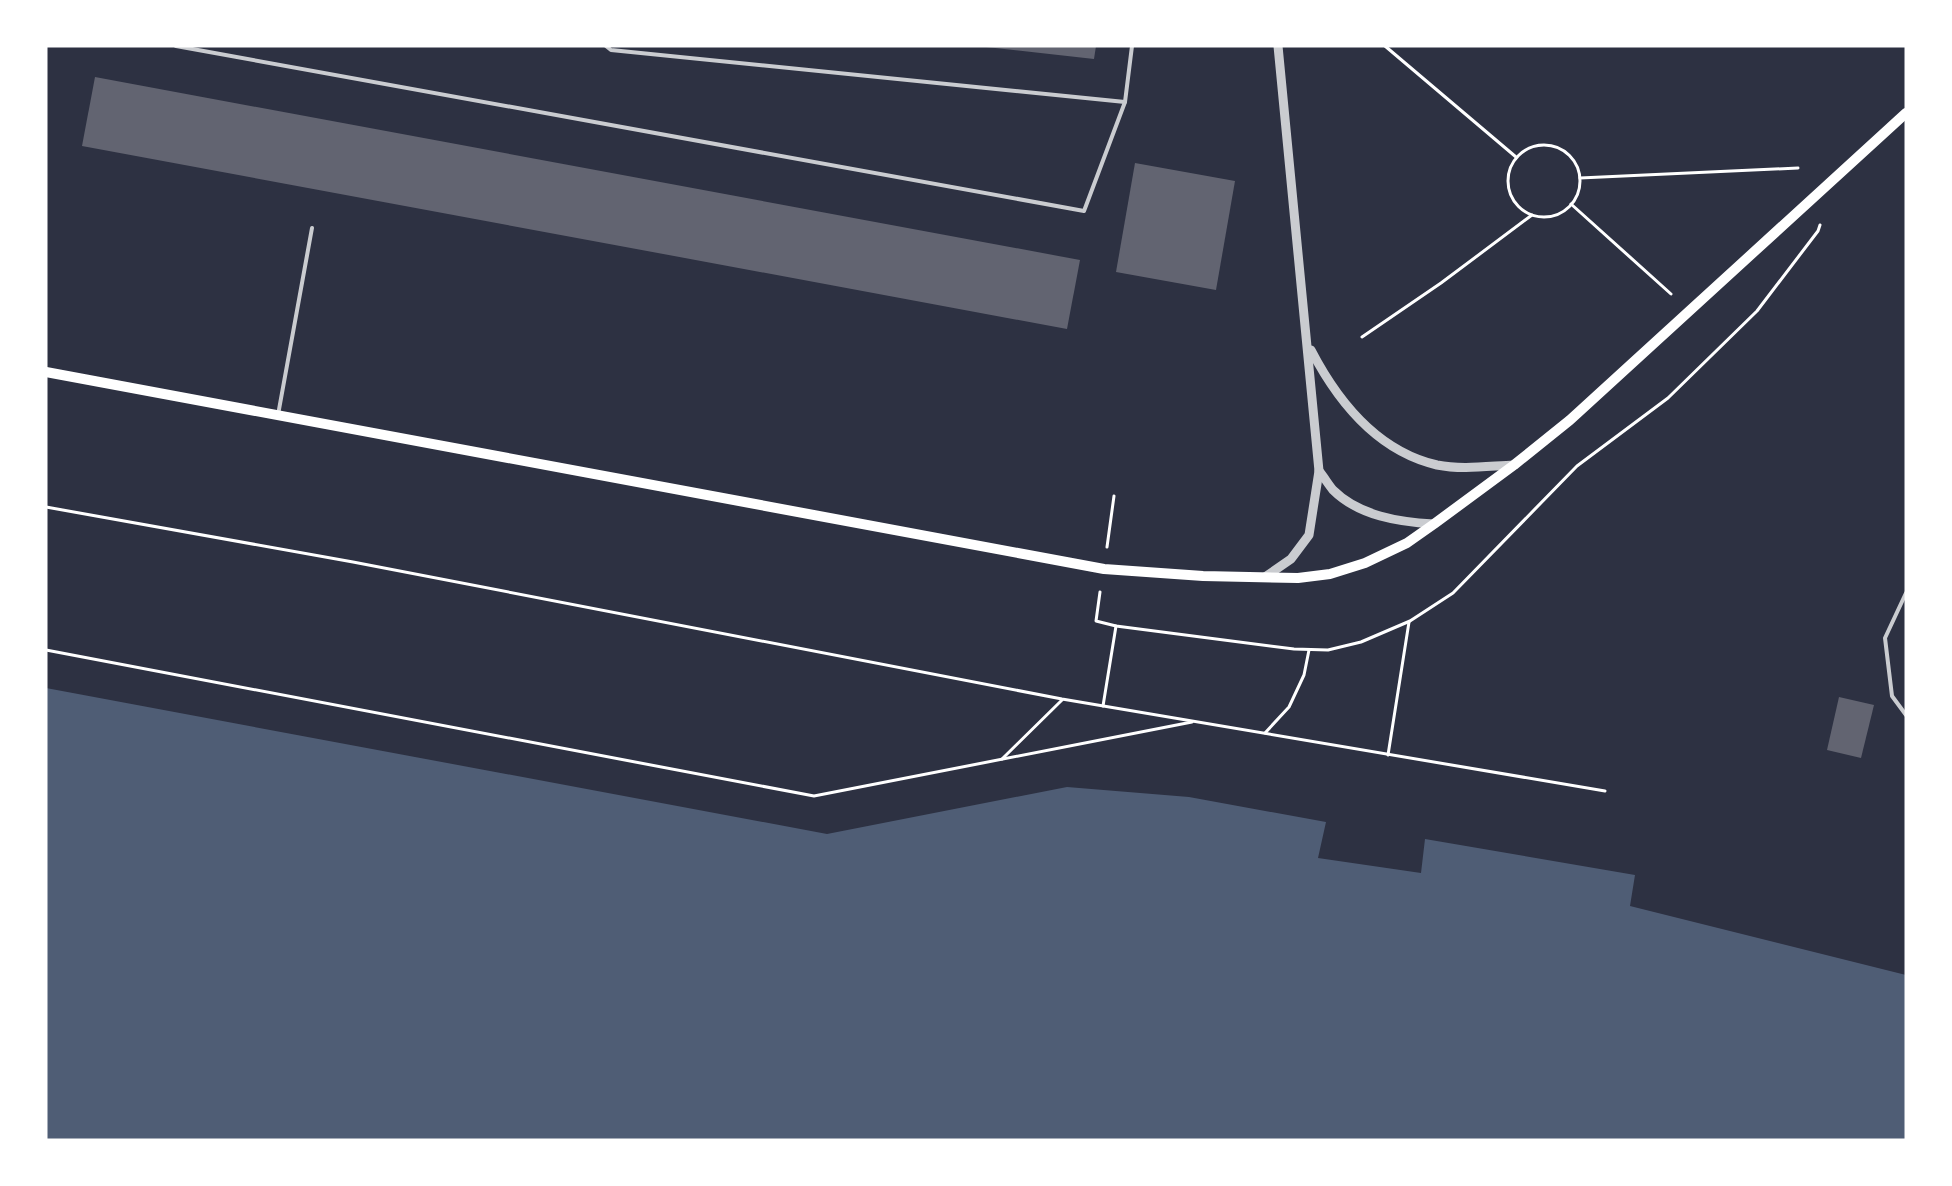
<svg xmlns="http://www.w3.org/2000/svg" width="1952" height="1186" viewBox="0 0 1952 1186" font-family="'PT Sans',sans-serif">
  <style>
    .water { fill: #4f5d75 }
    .building { fill: #626471 }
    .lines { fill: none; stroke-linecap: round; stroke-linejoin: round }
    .path { stroke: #fff; stroke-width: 3 }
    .service { stroke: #caccd0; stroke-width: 4 }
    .tertiary { stroke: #caccd0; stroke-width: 9 }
    .secondary { stroke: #fff; stroke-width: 10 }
  </style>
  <rect width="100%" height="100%" fill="#2d3142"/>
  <path class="water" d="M46,688l781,146 240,-47 122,10 137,25 -8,36 103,15 4,-34 210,36 -5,31 276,69v165h-1860z"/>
  <g class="building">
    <path d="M977,46h119l-2,13z"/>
    <path d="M95,77l985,183 -13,69 -985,-183z"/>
    <path d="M1135,163l100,18 -19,109 -100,-18z"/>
    <path d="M1839,697l35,8 -13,53 -34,-8z"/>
  </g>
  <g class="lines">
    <g class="path">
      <path d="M1385,46l131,111"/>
      <circle cx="1544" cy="181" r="36"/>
      <path d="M1580,178l218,-10"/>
      <path d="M1571,204l100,90"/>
      <path d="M1362,337l79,-54 91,-68"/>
      <path d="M46,507l307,55 709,137 543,92"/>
      <path d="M1107,547l7,-51"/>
      <path d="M1100,592l-4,29 20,5 178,23 34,1 33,-8 49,-21 43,-28 124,-127 91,-68 89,-87 61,-80 2,-6"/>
      <path d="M46,650l768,146 378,-74"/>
      <path d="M1103,706l13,-80"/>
      <path d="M1265,733l24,-26 15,-32 5,-25"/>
      <path d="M1388,755l21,-133"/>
      <path d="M1002,759l60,-59"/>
    </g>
    <g class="service">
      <path d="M176,46l908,165 41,-109 7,-56"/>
      <path d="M606,46l5,4 514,52"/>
      <path d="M278,415l34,-187"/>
      <path d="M1906,593l-21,45 7,58 14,19"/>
    </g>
    <g class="tertiary">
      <path d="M1311,350c27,52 66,101 126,115 25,5 52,1 77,0"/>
      <path d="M1319,471c5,6 9,13 14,19 26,26 66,32 101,34"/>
      <path d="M1265,577l26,-18 18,-24 10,-64 -41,-425"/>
    </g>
    <path class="secondary" d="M46,372l1058,197 99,7 95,2 32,-4 35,-11 42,-20 27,-19 80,-59 56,-45 336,-307"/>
  </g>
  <rect width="1952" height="1186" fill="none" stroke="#ffffff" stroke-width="95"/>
</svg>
